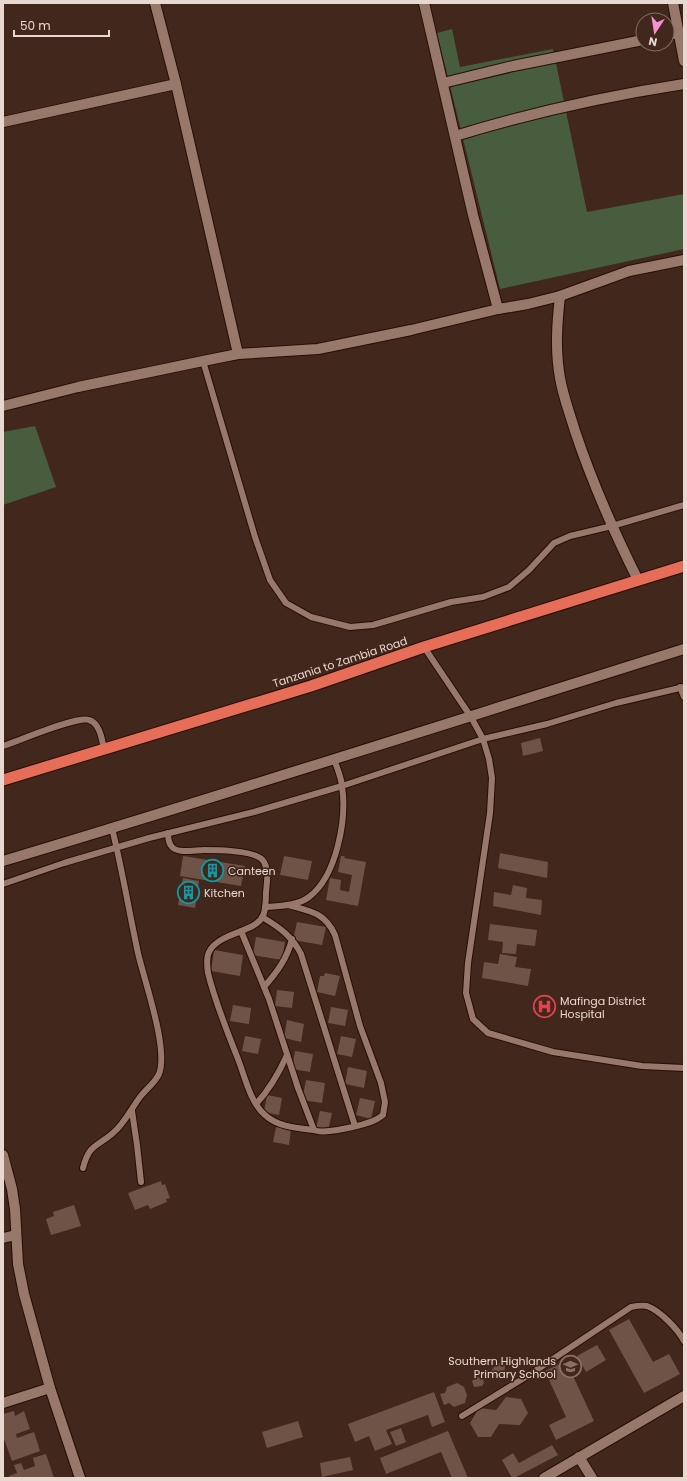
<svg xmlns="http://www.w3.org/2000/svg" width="687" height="1481" viewBox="0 0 687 1481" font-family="Poppins,sans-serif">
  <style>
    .green { fill: #475d3d }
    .building { fill: #705347 }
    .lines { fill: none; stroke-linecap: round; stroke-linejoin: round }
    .service-casing { stroke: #260f05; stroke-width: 8 }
    .minor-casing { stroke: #260f05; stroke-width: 12 }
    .trunk-casing { stroke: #260f05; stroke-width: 13 }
    .service { stroke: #97786b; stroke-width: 6 }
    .minor { stroke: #97786b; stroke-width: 10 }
    .trunk { stroke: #e66e58; stroke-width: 11 }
    .labels { text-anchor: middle; stroke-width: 3.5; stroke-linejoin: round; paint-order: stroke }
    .street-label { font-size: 11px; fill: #e9d8d0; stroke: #41271c }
    .poi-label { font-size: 11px; fill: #e9d8d0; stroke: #41271c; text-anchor: start }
  </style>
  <rect width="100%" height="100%" fill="#41271c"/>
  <g class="green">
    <path d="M452,29l8,38 93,-18 34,163 97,-18v55l-184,40 -63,-256z"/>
    <path d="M35,426l21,61 -53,18v-73z"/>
  </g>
  <g class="building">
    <path d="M540,738l3,13 -20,5 -2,-13z"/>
    <path d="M500,853l48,9 -1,16 -49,-10z"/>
    <path d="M183,856l62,10 -4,20 -61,-10z"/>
    <path d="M284,856l28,5 -4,19 -28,-5z"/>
    <path d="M341,856h4l-1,2 22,4 -8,44 -32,-6 4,-22 11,2 -1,10 9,2 3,-17 -14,-3z"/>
    <path d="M183,878l16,3 -4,27 -17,-3z"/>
    <path d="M513,885l14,3 -1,10 16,2 -1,15 -48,-9 1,-14 17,3z"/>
    <path d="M297,922l29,5 -4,18 -29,-5z"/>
    <path d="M490,924l47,6 -2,16 -18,-2 -1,10 -14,-1 1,-11 -15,-2z"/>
    <path d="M256,937l29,5 -3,18 -29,-5z"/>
    <path d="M214,950l29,5 -3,21 -29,-5z"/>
    <path d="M500,954l17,3 -2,10 16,2 -3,17 -46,-8 2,-16 14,2z"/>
    <path d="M325,973l15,3 -5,20 -18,-4 3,-16h4z"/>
    <path d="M277,990l17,2 -2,16 -17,-2z"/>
    <path d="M233,1005l18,3 -2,16 -19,-3z"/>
    <path d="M331,1007l17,3 -3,16 -17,-3z"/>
    <path d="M287,1020l17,4 -3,18 -17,-4z"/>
    <path d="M245,1036l16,3 -3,15 -16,-3z"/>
    <path d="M341,1036l15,3 -4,18 -15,-3z"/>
    <path d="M295,1051l18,3 -3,18 -18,-3z"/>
    <path d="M348,1067l19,4 -3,17 -19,-4z"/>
    <path d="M306,1080l19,3 -3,20 -20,-3z"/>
    <path d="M267,1095l15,3 -3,17 -15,-3z"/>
    <path d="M360,1098l15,3 -4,18 -15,-4z"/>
    <path d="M320,1111l12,2 -4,18 -12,-3z"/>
    <path d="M276,1127l15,2 -2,16 -16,-3z"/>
    <path d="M161,1181l1,4 3,-1 5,14 -4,1 1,3 -17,7 -2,-4 -13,5 -7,-17z"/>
    <path d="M74,1205l7,21 -30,9 -5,-16 8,-3 -1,-4z"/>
    <path d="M629,1319l24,43 16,-8 11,20 -36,19 -35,-63z"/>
    <path d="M597,1345l9,15 -20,12 -9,-16z"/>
    <path d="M566,1361l28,60 -38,19 -7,-15 17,-8 -21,-46z"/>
    <path d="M499,1363l6,3 -1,10h-7l-6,-5 3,-4z"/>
    <path d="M477,1377l6,2 1,4 -2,3 -8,1 -2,-6z"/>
    <path d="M457,1383l7,4 3,8 -2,8 -11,4 -5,-4 -5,2 -4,-11 5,-1 2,-6z"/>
    <path d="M434,1392l11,30 -13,5 -4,-12 -42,15 6,14 -17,7 -6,-15 -14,6 -7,-18z"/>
    <path d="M506,1397l15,2 7,14 -8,12 -21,-1 -8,13h-13l-8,-14 9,-15 17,2z"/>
    <path d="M14,1411l1,5 9,-5 6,18 -14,5 1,4 17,-6 6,19 -28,10 -9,-25v-22z"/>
    <path d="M298,1421l5,16 -36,11 -5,-16z"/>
    <path d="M401,1428l5,14 -10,4 -6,-14z"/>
    <path d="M448,1431l20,47h-16l-11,-26 -55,22 -6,-16z"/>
    <path d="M552,1445l6,10 -44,23h-2l-10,-18 11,-7 6,10z"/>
    <path d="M46,1454l8,24h-45v-2l8,-3 -3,-8 7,-2 3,7 11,-4 -2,-8z"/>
    <path d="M350,1457l3,13 -31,7 -2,-14z"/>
  </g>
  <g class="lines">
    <defs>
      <g id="service">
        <path d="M203,361l52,176 15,43 16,23 25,14 39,10 23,-2 78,-23 32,-5 26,-10 20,-17 25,-27 16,-7 42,-10 72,-21"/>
        <path d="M424,647l47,70 12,22 6,20 3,19 -2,35 -22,150 -2,30 7,26 15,14 65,19 89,14 42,2"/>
        <path d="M680,687l4,10"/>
        <path d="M3,746c16,-5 73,-30 86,-26 11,3 13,20 15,29"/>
        <path d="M168,833c0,4 0,10 4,14 7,7 22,3 32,3 12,0 54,0 60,12 5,9 3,20 2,30 0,7 0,17 -3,24 -8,17 -44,16 -54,36 -3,6 -2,14 -1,21 7,29 19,58 30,86 7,18 12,43 27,56 13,12 32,13 49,15"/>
        <path d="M3,884l61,-21 85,-25 105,-26 88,-26 141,-47 64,-15 69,-21 68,-16"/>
        <path d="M265,907c14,-1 32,-1 44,-10 28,-21 38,-79 33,-111 -1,-10 -5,-18 -8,-27"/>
        <path d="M262,917c17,10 30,19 39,37l54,172"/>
        <path d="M241,931l28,68 29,89 16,42c9,5 51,-5 61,-10 3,-1 6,-4 8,-5l2,-13 -4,-19 -21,-57 -25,-91c-10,-22 -24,-24 -47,-30"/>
        <path d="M264,987c13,-15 23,-28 28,-48"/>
        <path d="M256,1104c14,-15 23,-31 31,-49"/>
        <path d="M132,1111l5,34 4,37"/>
        <path d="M83,1168c6,-24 14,-21 30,-35 12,-10 18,-24 27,-36 6,-8 15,-14 19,-23 10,-25 -15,-94 -21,-121 -9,-42 -16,-84 -26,-125"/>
        <path d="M462,1416l67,-41 102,-68c5,-1 11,-2 16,-1 13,5 30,22 37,35"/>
      </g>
      <g id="minor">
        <path d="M155,3l21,81 62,270"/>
        <path d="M424,3l49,212 25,94"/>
        <path d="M673,3l11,58"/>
        <path d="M667,35l11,-2"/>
        <path d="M443,83l70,-17 130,-26"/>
        <path d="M3,122l173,-38"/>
        <path d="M455,136c75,-23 151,-40 229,-52"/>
        <path d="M560,296c-3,27 -5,54 0,82 3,18 10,36 15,53 17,51 39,101 63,149"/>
        <path d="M3,406l75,-19 125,-26 35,-7 80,-5 93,-19 87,-21 30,-5 32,-8 69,-25 55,-11"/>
        <path d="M3,861c228,-68 454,-141 681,-212"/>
        <path d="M3,1155l9,34 3,20 3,55 6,30 26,94 30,90"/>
        <path d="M3,1238l13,-3"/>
        <path d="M3,1403l47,-15"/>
        <path d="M579,1457l13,21"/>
        <path d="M544,1478l140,-82"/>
      </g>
      <path id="trunk" d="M3,780l308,-94 113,-39 260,-81"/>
    </defs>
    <use href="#service" class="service-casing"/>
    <use href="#minor" class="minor-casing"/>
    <use href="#trunk" class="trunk-casing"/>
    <use href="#service" class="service"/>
    <use href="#minor" class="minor"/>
    <use href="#trunk" class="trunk"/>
  </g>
  <defs>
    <symbol id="building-ring" viewBox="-11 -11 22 22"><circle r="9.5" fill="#41271c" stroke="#0f9aa8" stroke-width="1.5"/><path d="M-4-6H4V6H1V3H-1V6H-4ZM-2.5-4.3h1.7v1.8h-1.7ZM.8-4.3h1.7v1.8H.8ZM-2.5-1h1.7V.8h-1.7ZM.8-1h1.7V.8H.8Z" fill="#0f9aa8"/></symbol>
    <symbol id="hospital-ring" viewBox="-11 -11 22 22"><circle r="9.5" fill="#41271c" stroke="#e0444e" stroke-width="1.5"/><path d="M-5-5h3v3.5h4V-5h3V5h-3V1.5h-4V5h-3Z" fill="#e0444e"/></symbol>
    <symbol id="school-ring" viewBox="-11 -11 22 22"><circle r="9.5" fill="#41271c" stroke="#8d6e63" stroke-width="1.5"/><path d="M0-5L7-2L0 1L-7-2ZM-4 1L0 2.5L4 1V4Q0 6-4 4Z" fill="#8d6e63"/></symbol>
  </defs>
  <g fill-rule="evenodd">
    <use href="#building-ring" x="200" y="858" width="25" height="25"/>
    <use href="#building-ring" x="176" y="880" width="25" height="25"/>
    <use href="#hospital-ring" x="532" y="994" width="25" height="25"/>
    <use href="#school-ring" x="558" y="1354" width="25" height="25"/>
  </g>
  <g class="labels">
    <g class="street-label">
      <text transform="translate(340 662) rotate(-18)" y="4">Tanzania to Zambia Road</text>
    </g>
    <g class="poi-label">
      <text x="228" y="875">Canteen</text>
      <text x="204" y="897">Kitchen</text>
      <text x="560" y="1005">Mafinga District<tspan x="560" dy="13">Hospital</tspan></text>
      <text x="556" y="1365" text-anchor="end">Southern Highlands<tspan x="556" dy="13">Primary School</tspan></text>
    </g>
  </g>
  <rect width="687" height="1481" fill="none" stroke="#e9d8d0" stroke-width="8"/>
  <g transform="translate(655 32) rotate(192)"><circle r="19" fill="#41271c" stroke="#846e64"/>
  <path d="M0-3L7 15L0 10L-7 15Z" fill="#f591d2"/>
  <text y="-6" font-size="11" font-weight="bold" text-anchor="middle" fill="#e9d8d0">N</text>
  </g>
  <path d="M14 30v6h95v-6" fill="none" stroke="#e9d8d0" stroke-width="2"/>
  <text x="20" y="30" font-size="12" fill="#e9d8d0" stroke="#41271c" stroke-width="3" paint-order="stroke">50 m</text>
</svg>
